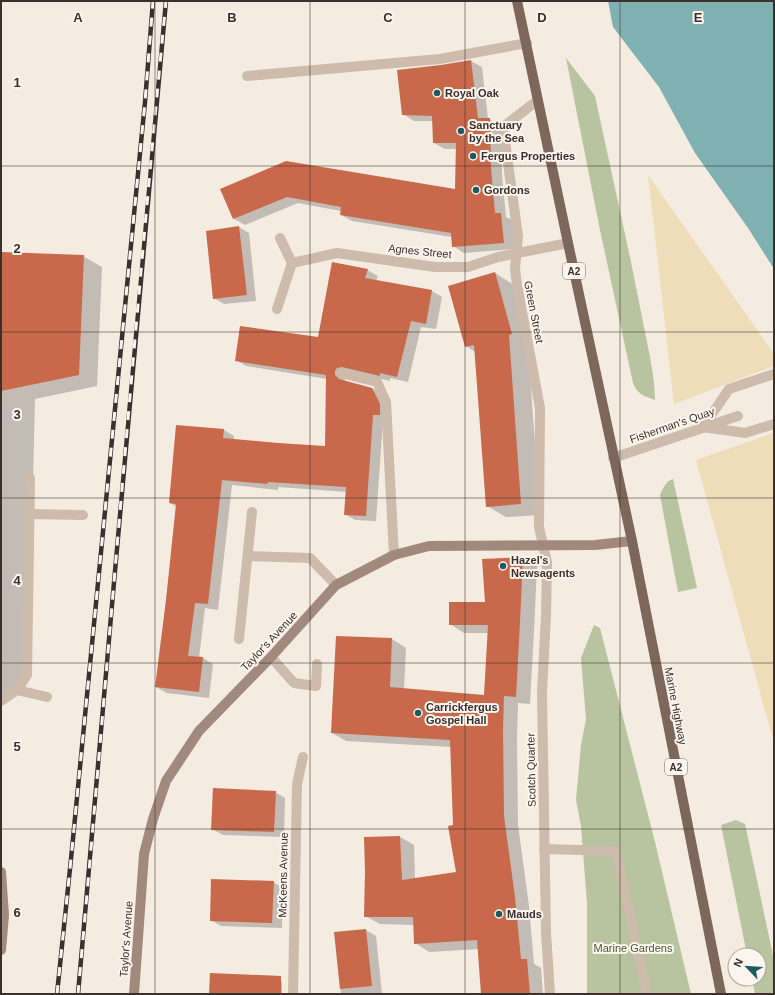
<svg xmlns="http://www.w3.org/2000/svg" width="775" height="995" viewBox="0 0 775 995" font-family="Arial,sans-serif">
  <style>
    .green { fill: #b8c4a0 }
    .sand { fill: #efdcb8 }
    .water { fill: #7fb0b2 }
    .shadow { fill: #0003 }
    .building { fill: #c8694b }
    .lines { fill: none; stroke-linecap: round; stroke-linejoin: round }
    .lane { stroke: #cdbbac; stroke-width: 10 }
    .street { stroke: #cdbbac; stroke-width: 10 }
    .secondary { stroke: #a18a7d; stroke-width: 10 }
    .primary { stroke: #7d675c; stroke-width: 10 }
    .rail-casing { stroke: #3b302b; stroke-width: 4.5 }
    .rail { stroke: #fbf5ee; stroke-width: 3; stroke-dasharray: 9; stroke-linecap: butt }
    .grid { fill: none; stroke: #3b302b; stroke-width: 1; stroke-opacity: 0.55 }
    .poi-dot { fill: #1f5a5e; stroke: #fbf5ee; stroke-width: 1.5 }
    .labels { text-anchor: middle; stroke-width: 4; stroke-linejoin: round; paint-order: stroke }
    .shield { fill: #fbf5ee; stroke: #756b66; stroke-width: 1 }
    .shield-label { font-size: 10px; font-weight: bold; fill: #3b302b }
    .poi-label { font-size: 11px; font-weight: bold; fill: #3b302b; stroke: #fbf5ee; text-anchor: start }
    .street-label { font-size: 11px; fill: #3b302b; stroke: #fbf5ee }
    .park-label { font-size: 11px; fill: #4a5a2e; stroke: #fbf5ee }
    .grid-label { font-size: 13px; text-anchor: middle; font-weight: bold; fill: #3b302b; stroke: #fbf5ee; stroke-width: 4; stroke-linejoin: round; paint-order: stroke }
  </style>
  <rect width="100%" height="100%" fill="#f4ebe1"/>
  <g class="green">
    <path d="M566,58l29,38 36,166 19,95 4,25 1,18c-11,-4 -17,-5 -22,-17l-33,-153z"/>
    <path d="M673,479l24,109 -19,4 -18,-97c3,-7 6,-14 13,-16z"/>
    <path d="M594,625l6,3 55,214 36,152h-104v-91l-6,-77 -5,-26 5,-55 5,-26 -5,-61z"/>
    <path d="M736,820l9,4 29,136v34h-19l-3,-15h7v-24h-12l-26,-130z"/>
  </g>
  <g class="sand">
    <path d="M648,175l126,179v12l-100,38z"/>
    <path d="M774,433v310l-78,-283z"/>
  </g>
  <path class="water" d="M608,1h166v268l-26,-41 -53,-75 -36,-66 -46,-60z"/>
  <g class="shadow">
    <path d="M471,61l11,6 6,52 13,6 1,50 4,42 6,3 2,29 -50,4 -11,-7 -1,-9 -100,-16 -11,-6v-4l-43,-8 -53,22 -11,-6 -12,-29h234l1,-41h-12l-11,-6 -1,-22h-19l-11,-7z"/>
    <path d="M239,227l10,6 7,68 -32,3 -10,-6z"/>
    <path d="M1,253l82,3 19,11 -5,119 -62,13 -7,281 -27,23z"/>
    <path d="M367,270l11,6 -2,5 56,10 10,6 -6,32 -15,-2 -13,55 -18,-4v3l-37,-9 -8,5v5l27,6 11,7v25l-7,101 -21,-1 -10,-6 2,-22 -69,-5v3l-46,-5 -14,125 -13,-2 -6,50h4l10,6 -4,34 -42,-5 -11,-6 21,-180 -7,-4 7,-77 47,4 10,6v4l92,7 1,-68 -81,-13 -10,-6 83,-22z"/>
    <path d="M495,273l19,12 14,61 12,169 -34,2 -19,-11 -12,-154 -9,-6z"/>
    <path d="M522,558l15,8 -3,65 -4,73 -12,-1 -1,35 1,87 11,81 5,58 7,4 2,26h-78l17,-1 -3,-44 -50,3 -14,-9 -1,-18 -34,-1 -15,-8v-78l35,-1 14,8 1,34 42,-6 -3,-47 -2,-79 -106,-6 -14,-8 5,-96 55,2 14,9 -2,41 81,7 3,-63h-24l-14,-9 36,-21z"/>
    <path d="M275,792l10,6 -1,39 -61,-2 -11,-6z"/>
    <path d="M273,882l10,6 -1,40 -61,-2 -10,-6z"/>
    <path d="M366,930l10,6 6,58h-41l-6,-61z"/>
    <path d="M272,977l10,5v12h-72z"/>
  </g>
  <g class="building">
    <path d="M471,60l7,58h12l1,50 4,45h6l3,30 -52,4 -1,-14 -111,-18 1,-8 -54,-10 -54,22 -13,-30 66,-28 169,28 1,-46h-23l-1,-27 -30,-1 -5,-45 44,-5z"/>
    <path d="M239,226l8,69 -34,4 -7,-68z"/>
    <path d="M1,252l83,3 -5,120 -78,16z"/>
    <path d="M332,262l36,7 -3,9 67,12 -6,34 -15,-3 -14,56 -17,-4v3l-38,-9 -5,1 -2,3v4l4,4 33,9 8,16v11h-7l-7,101 -22,-1 2,-28 -78,-5 -1,2 -45,-4 -14,124 -13,-1 -7,53 15,1 -4,35 -44,-5 11,-87 10,-96 -7,-1 7,-78 48,4 -1,9 55,5 47,3 1,-71 -91,-14 5,-35 78,11z"/>
    <path d="M495,272l17,62 -3,1 12,169 -35,3 -12,-162 -9,2 -17,-61z"/>
    <path d="M523,557l-3,65 -4,75 -12,-1 -1,33 1,87 11,81 6,62h6l3,35h-49l-4,-54 -63,4 -1,-27h-49l1,-45 -1,-35 36,-1 2,44 54,-8 -8,-46 5,-1 -3,-85 -119,-7 5,-97 56,2 -2,49 94,8 4,-70h-39v-23h36l-3,-43z"/>
    <path d="M213,788l63,3 -2,41 -63,-2z"/>
    <path d="M211,879l63,2 -2,42 -62,-2z"/>
    <path d="M366,929l6,57 -32,3 -6,-57z"/>
    <path d="M210,973l71,3v18h-72z"/>
  </g>
  <g class="lines">
    <g class="lane">
      <path d="M247,76l193,-17 87,-16"/>
      <path d="M341,373l36,9 9,20 8,153"/>
      <path d="M774,374l-45,15 -26,38 42,6 29,-9"/>
      <path d="M613,458l125,-42"/>
      <path d="M271,657l23,26 22,3 1,-22"/>
      <path d="M544,849l72,2 31,143"/>
    </g>
    <g class="street">
      <path d="M538,100l-35,27 15,109 -3,33 2,16 23,123 -1,119 8,35 -1,53 -4,77 4,241 4,61"/>
      <path d="M292,263l45,-10 98,14h33l30,-10 70,-14"/>
      <path d="M277,309l15,-46 -12,-25"/>
      <path d="M29,514l54,1"/>
      <path d="M248,556l62,2 26,27"/>
      <path d="M239,639l13,-127"/>
      <path d="M17,690l30,7"/>
      <path d="M1,701l16,-11 10,-15 3,-197"/>
      <path d="M293,994l4,-210 6,-27"/>
    </g>
    <g class="secondary">
      <path d="M1,872l3,43 -3,35"/>
      <path d="M134,994l10,-140 9,-35 13,-38 33,-50 72,-74 65,-72 58,-30 35,-9 166,-1 37,-4"/>
    </g>
    <path class="primary" d="M517,1l51,242 64,298 89,453"/>
    <defs>
      <g id="rail">
        <path d="M57,994l14,-135 74,-757 8,-101"/>
        <path d="M78,994c30,-331 56,-662 88,-993"/>
      </g>
    </defs>
    <use href="#rail" class="rail-casing"/>
    <use href="#rail" class="rail"/>
  </g>
  <path class="grid" d="M155,1v993M310,1v993M465,1v993M620,1v993M1,166h773M1,332h773M1,498h773M1,663h773M1,829h773"/>
  <g class="poi-dot">
    <circle cx="437" cy="93" r="4"/>
    <circle cx="461" cy="131" r="4"/>
    <circle cx="473" cy="156" r="4"/>
    <circle cx="476" cy="190" r="4"/>
    <circle cx="503" cy="566" r="4"/>
    <circle cx="418" cy="713" r="4"/>
    <circle cx="499" cy="914" r="4"/>
  </g>
  <g class="labels">
    <g class="shield">
      <rect x="563" y="263" width="22" height="16" rx="3"/>
      <rect x="665" y="759" width="22" height="16" rx="3"/>
    </g>
    <g class="shield-label">
      <text x="574" y="275">A2</text>
      <text x="676" y="771">A2</text>
    </g>
    <g class="poi-label">
      <text x="445" y="97">Royal Oak</text>
      <text x="469" y="129">Sanctuary<tspan x="469" dy="13">by the Sea</tspan></text>
      <text x="481" y="160">Fergus Properties</text>
      <text x="484" y="194">Gordons</text>
      <text x="511" y="564">Hazel's<tspan x="511" dy="13">Newsagents</tspan></text>
      <text x="426" y="711">Carrickfergus<tspan x="426" dy="13">Gospel Hall</tspan></text>
      <text x="507" y="918">Mauds</text>
    </g>
    <g class="street-label">
      <text transform="translate(420 251) rotate(6)" y="4">Agnes Street</text>
      <text transform="translate(534 312) rotate(79)" y="4">Green Street</text>
      <text transform="translate(672 425) rotate(-19)" y="4">Fisherman's Quay</text>
      <text transform="translate(269 641) rotate(-47)" y="4">Taylor's Avenue</text>
      <text transform="translate(676 706) rotate(79)" y="4">Marine Highway</text>
      <text transform="translate(531 770) rotate(-91)" y="4">Scotch Quarter</text>
      <text transform="translate(283 875) rotate(-89)" y="4">McKeens Avenue</text>
      <text transform="translate(126 939) rotate(-86)" y="4">Taylor's Avenue</text>
    </g>
    <g class="park-label">
      <text x="633" y="952">Marine Gardens</text>
    </g>
  </g>
  <g class="grid-label">
    <text x="78" y="22">A</text>
    <text x="232" y="22">B</text>
    <text x="388" y="22">C</text>
    <text x="542" y="22">D</text>
    <text x="698" y="22">E</text>
    <text x="17" y="87">1</text>
    <text x="17" y="253">2</text>
    <text x="17" y="419">3</text>
    <text x="17" y="585">4</text>
    <text x="17" y="751">5</text>
    <text x="17" y="917">6</text>
  </g>
  <rect width="775" height="995" fill="none" stroke="#3b302b" stroke-width="4"/>
  <g transform="translate(747 967) rotate(295)"><circle r="19" fill="#fbf5ee" stroke="#aea6a0"/>
  <path d="M0-3L7 15L0 10L-7 15Z" fill="#1f5a5e"/>
  <text y="-6" font-size="11" font-weight="bold" text-anchor="middle" fill="#3b302b">N</text>
  </g>
</svg>
